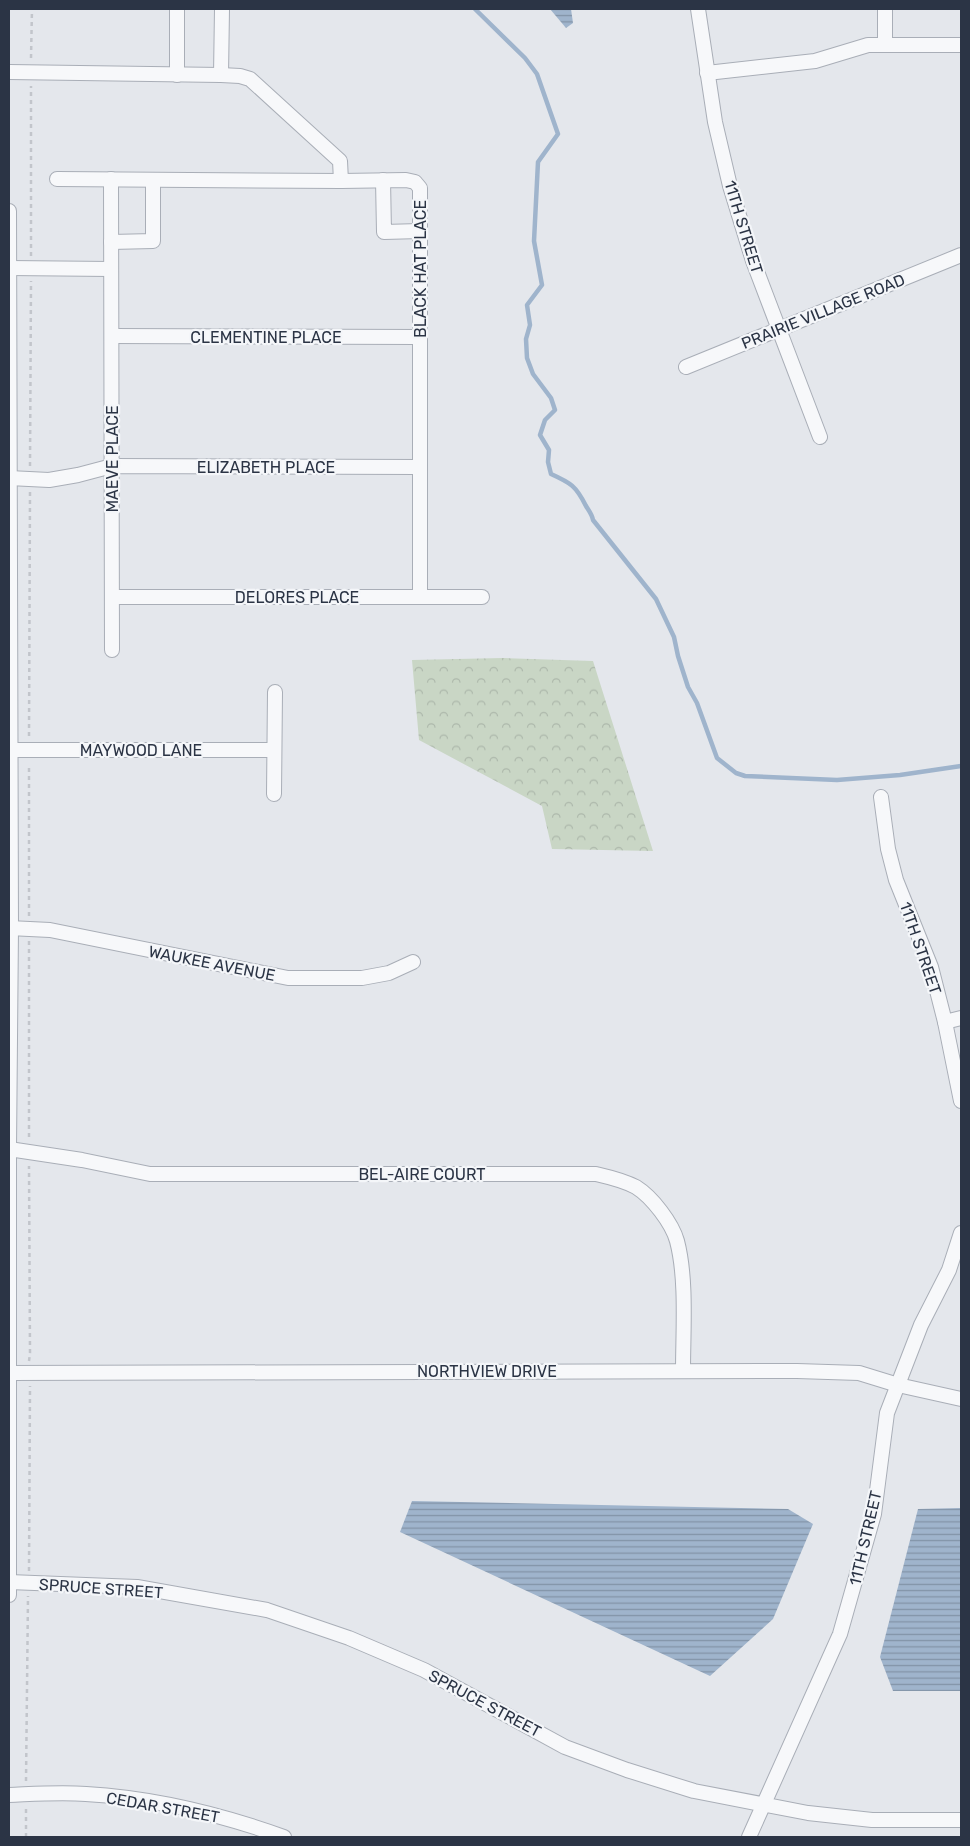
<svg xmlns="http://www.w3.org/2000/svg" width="970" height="1846" viewBox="0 0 970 1846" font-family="Rubik,sans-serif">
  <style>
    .park { fill: url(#park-crowns) }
    .water { fill: url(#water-rules) }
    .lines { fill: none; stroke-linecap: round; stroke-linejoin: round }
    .stream { stroke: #9fb4cc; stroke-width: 4.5 }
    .minor-casing { stroke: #a9aeb7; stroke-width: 16 }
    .path { stroke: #c2c5cb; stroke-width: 2.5; stroke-dasharray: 4 4; stroke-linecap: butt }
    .minor { stroke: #f7f8fa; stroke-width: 14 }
    .labels { text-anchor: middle; stroke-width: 4.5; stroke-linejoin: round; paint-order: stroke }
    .street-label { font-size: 16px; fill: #2b3445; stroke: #f4f6f9 }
  </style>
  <defs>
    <pattern id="park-crowns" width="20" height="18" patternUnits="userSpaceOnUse" patternTransform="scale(1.25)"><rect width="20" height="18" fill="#c9d6c5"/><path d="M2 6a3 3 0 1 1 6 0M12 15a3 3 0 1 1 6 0" fill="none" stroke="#adb8ab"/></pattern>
    <pattern id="water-rules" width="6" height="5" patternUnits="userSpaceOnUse" patternTransform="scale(1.25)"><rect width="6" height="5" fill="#9fb4cc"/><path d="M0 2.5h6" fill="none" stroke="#8293a7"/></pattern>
  </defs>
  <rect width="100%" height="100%" fill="#e4e7ec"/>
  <path class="park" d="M503,658l90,3 60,190 -101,-2 -10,-43 -123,-66 -7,-80z"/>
  <g class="water">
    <path d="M550,9h21l2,14 -7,5z"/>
    <path d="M412,1501l376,8 25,15 -40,95 -63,57 -310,-144z"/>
    <path d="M961,1508v183h-68l-13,-34 38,-148z"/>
  </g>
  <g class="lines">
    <path class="stream" d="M475,9l50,49 12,16 21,60 -20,28 -4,79 8,44 -15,20 3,20 -4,14 1,19 6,16 18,24 4,12 -10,10 -5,15 9,15 -1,12 3,12c20,9 25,12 35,32 3,5 6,8 7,14l63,79 18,38 4,19 10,31 9,16 20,55 19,15 9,3 92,4 63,-5 61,-9"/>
    <defs>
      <g id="minor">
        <path d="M177,9v66"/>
        <path d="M698,9l17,113 15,64 23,75 67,176"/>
        <path d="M885,45v-36"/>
        <path d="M9,72l212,3 19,1 10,3 90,82 1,20"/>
        <path d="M707,73l108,-12 53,-16h93"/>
        <path d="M221,75l1,-66"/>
        <path d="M57,179l284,2 65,-1 9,2 5,6v409"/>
        <path d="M111,179l1,471"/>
        <path d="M383,180l1,52 36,-1"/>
        <path d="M9,211l2,717 -2,221v446"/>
        <path d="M111,242l42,-1v-61"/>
        <path d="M9,268l102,1"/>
        <path d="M112,336l308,1"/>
        <path d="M686,367l275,-112"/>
        <path d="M9,478l40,2 29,-5 34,-9 308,1"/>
        <path d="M112,597h370"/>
        <path d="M9,750h265"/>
        <path d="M274,794l1,-102"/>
        <path d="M881,797l7,52 8,31 35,87 14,55 16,79"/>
        <path d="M9,928l41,2 238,48h74l27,-5 24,-11"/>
        <path d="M945,1022l16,-4"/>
        <path d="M9,1149l73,11 68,14h446c13,3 27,6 40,13 16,10 36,36 41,54 10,38 6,90 6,130"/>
        <path d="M9,1373l788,-2 62,2 39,12 63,14"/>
        <path d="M9,1582l128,5 130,23 82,28 75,32 141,77 62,23 67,21 114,22 64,7h89"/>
        <path d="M9,1795c25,-1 51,-3 77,-1 68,4 134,20 198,43"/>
        <path d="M749,1837l91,-203 34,-120 13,-101 34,-88 28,-55 12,-37"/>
      </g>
    </defs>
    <use href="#minor" class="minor-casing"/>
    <g class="path">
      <path d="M31,58l1,-49"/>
      <path d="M31,256v-170"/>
      <path d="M30,466l1,-185"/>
      <path d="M29,736l1,-245"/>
      <path d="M29,916v-152"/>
      <path d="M29,941v197"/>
      <path d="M29,1361l1,-8 -1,-187"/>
      <path d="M29,1571l1,-185"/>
      <path d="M26,1781l2,-185"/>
      <path d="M26,1837v-31"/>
    </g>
    <use href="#minor" class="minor"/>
  </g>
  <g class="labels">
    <g class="street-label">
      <text transform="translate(744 227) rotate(73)" y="6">11TH STREET</text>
      <text transform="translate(420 269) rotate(-90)" y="6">BLACK HAT PLACE</text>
      <text transform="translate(823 311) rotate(-22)" y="6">PRAIRIE VILLAGE ROAD</text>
      <text x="266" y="343">CLEMENTINE PLACE</text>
      <text transform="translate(112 459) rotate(-90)" y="6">MAEVE PLACE</text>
      <text x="266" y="473">ELIZABETH PLACE</text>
      <text x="297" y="603">DELORES PLACE</text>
      <text x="141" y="756">MAYWOOD LANE</text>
      <text transform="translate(921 948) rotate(71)" y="6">11TH STREET</text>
      <text transform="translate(212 963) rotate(11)" y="6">WAUKEE AVENUE</text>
      <text x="422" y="1180">BEL-AIRE COURT</text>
      <text x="487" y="1377">NORTHVIEW DRIVE</text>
      <text transform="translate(865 1538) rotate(-77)" y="6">11TH STREET</text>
      <text transform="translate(101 1588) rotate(4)" y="6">SPRUCE STREET</text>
      <text transform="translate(485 1703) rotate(28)" y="6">SPRUCE STREET</text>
      <text transform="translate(163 1807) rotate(10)" y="6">CEDAR STREET</text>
    </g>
  </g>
  <rect width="970" height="1846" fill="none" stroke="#2b3445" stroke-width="20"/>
</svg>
